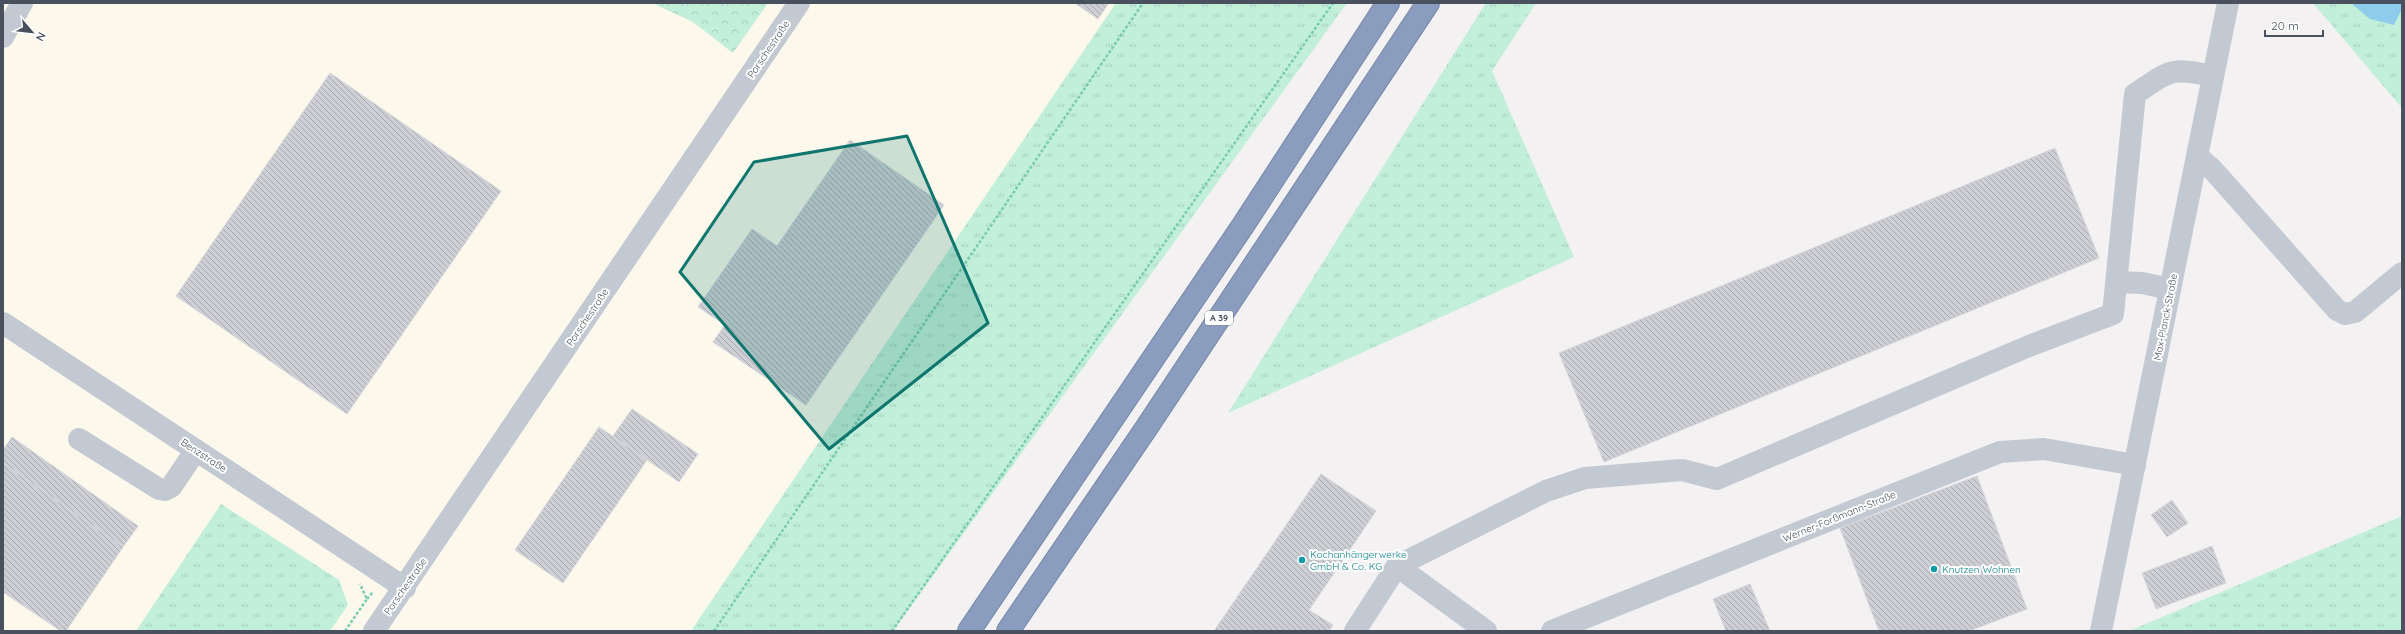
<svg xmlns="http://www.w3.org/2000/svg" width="2405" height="634" viewBox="0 0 2405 634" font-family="Quicksand,sans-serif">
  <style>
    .commercial { fill: #fcf9ec }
    .grass { fill: url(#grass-tufts) }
    .forest { fill: url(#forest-crowns) }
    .water { fill: #8fcceb }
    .building { fill: url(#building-back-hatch); stroke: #d5d6dc }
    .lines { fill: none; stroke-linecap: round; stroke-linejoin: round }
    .highway-casing { stroke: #7588aa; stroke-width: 24 }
    .path { stroke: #7accae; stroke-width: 2.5; stroke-dasharray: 3 2; stroke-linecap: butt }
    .minor { stroke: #c2c9d2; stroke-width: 22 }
    .highway { stroke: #8a9dbe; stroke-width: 22 }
    .marked { fill: #0f766e; fill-opacity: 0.2; stroke: #0f766e; stroke-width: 3; stroke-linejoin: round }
    .culture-dot { fill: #0f9aa8; stroke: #fff; stroke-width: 1.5 }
    .labels { text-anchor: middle; stroke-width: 4; stroke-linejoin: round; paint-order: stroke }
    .shield { fill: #fff; stroke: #80858e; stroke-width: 1 }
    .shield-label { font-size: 9px; font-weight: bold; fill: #49515e }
    .street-label { font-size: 10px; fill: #49515e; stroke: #fff }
    .culture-label { font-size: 10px; fill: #0d838f; stroke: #fff; text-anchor: start }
  </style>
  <defs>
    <pattern id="grass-tufts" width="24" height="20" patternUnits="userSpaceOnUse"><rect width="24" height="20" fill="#c1efd9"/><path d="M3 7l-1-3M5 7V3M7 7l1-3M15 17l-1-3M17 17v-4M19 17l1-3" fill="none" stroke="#a7cfbd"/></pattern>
    <pattern id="forest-crowns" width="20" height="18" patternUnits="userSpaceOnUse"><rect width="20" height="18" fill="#c1efd9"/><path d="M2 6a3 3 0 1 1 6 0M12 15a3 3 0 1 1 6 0" fill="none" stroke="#a7cfbd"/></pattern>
    <pattern id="building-back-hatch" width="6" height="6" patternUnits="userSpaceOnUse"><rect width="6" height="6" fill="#cecfd5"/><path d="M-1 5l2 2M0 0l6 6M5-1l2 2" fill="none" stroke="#a9aab0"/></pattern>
  </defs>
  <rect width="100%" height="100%" fill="#f3f1f1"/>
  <path class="commercial" d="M3,3h1113l-425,628h-688z"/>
  <g class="grass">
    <path d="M1116,3h231l-454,628h-202z"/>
    <path d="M1486,3h50l-44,68 82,186 -346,156z"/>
    <path d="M2313,3h89v105z"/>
    <path d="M221,504l118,76 9,25 -18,26h-194z"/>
    <path d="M2402,516v115h-273z"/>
  </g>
  <path class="forest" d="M652,3h116l-35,50 -40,-31z"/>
  <path class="water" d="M2351,3h51v6l-8,16 -24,-6z"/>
  <g class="building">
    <path d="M1075,3h34l-11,16z"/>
    <path d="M330,73l171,118 -154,223 -171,-118z"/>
    <path d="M850,140l94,65 -138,200 -93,-63 12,-17 -27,-18 54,-78 25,17z"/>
    <path d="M2055,148l44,110 -495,204 -45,-109z"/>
    <path d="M632,409l66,45 -19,28 -66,-46z"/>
    <path d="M599,427l48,33 -84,123 -48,-33z"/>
    <path d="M12,437l126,89 -15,21 -120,-84v-13z"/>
    <path d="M3,463l120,84 -57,84h-5l-58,-39z"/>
    <path d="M1321,474l55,37 -67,99 24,15 -4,6h-115z"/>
    <path d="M1977,476l50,133 -58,22h-90l-39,-103z"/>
    <path d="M2172,500l16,23 -21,14 -16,-22z"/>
    <path d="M2212,546l14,37 -70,26 -14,-36z"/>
    <path d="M1750,584l20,47h-44l-13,-32z"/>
  </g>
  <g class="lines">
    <defs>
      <g id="highway">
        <path d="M969,631l275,-407 144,-221"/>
        <path d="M1008,631l139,-204 281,-424"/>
      </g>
    </defs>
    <use href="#highway" class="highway-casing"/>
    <g class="path">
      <path d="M367,599l6,-7"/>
      <path d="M345,631l22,-32 -7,-15"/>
      <path d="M714,631l429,-628"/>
      <path d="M892,631l441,-628"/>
    </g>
    <g class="minor">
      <path d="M3,37l19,-34"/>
      <path d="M2197,156l16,14 124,140 8,4 10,-2 47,-39"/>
      <path d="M2117,282l25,1 28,6"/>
      <path d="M3,323l402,265"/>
      <path d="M79,439l80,50 6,1 6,-3 25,-37"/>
      <path d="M1397,566l149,-75 39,-13 97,-8 35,9 312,-133 84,-32 22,-220c36,-24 35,-27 78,-18"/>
      <path d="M374,631l425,-628"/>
      <path d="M1355,631l42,-65 89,65"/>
      <path d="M1552,631l448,-179 44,-3 91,16"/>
      <path d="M2101,631l127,-628"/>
    </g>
    <use href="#highway" class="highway"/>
  </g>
  <path class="marked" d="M907,136l81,187 -159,126 -149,-177 74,-110z"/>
  <g class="culture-dot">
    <circle cx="1302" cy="560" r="4"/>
    <circle cx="1934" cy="569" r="4"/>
  </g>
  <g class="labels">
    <rect class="shield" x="1205" y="311" width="28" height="14" rx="3"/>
    <g class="shield-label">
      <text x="1219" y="321">A 39</text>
    </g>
    <g class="street-label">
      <text transform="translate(768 49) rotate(-56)" y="4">Porschestraße</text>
      <text transform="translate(587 317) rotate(-56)" y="4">Porschestraße</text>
      <text transform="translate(2165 317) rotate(-79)" y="4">Max-Planck-Straße</text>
      <text transform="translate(204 455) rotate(33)" y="4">Benzstraße</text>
      <text transform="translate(1839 516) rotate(-22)" y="4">Werner-Forßmann-Straße</text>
      <text transform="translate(405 586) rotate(-55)" y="4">Porschestraße</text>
    </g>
    <g class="culture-label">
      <text x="1310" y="558">Kochanhängerwerke<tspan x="1310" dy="12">GmbH &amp; Co. KG</tspan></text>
      <text x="1942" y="573">Knutzen Wohnen</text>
    </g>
  </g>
  <rect width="2405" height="634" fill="none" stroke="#49515e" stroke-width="8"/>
  <g transform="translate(32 32) rotate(118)" stroke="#ffffff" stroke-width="3" paint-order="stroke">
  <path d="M0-3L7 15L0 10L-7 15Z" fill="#49515e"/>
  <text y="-6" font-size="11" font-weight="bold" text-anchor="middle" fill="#49515e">N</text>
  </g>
  <path d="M2265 30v6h58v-6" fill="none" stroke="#49515e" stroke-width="2"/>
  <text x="2271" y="30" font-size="12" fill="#49515e" stroke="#ffffff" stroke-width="3" paint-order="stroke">20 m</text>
</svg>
